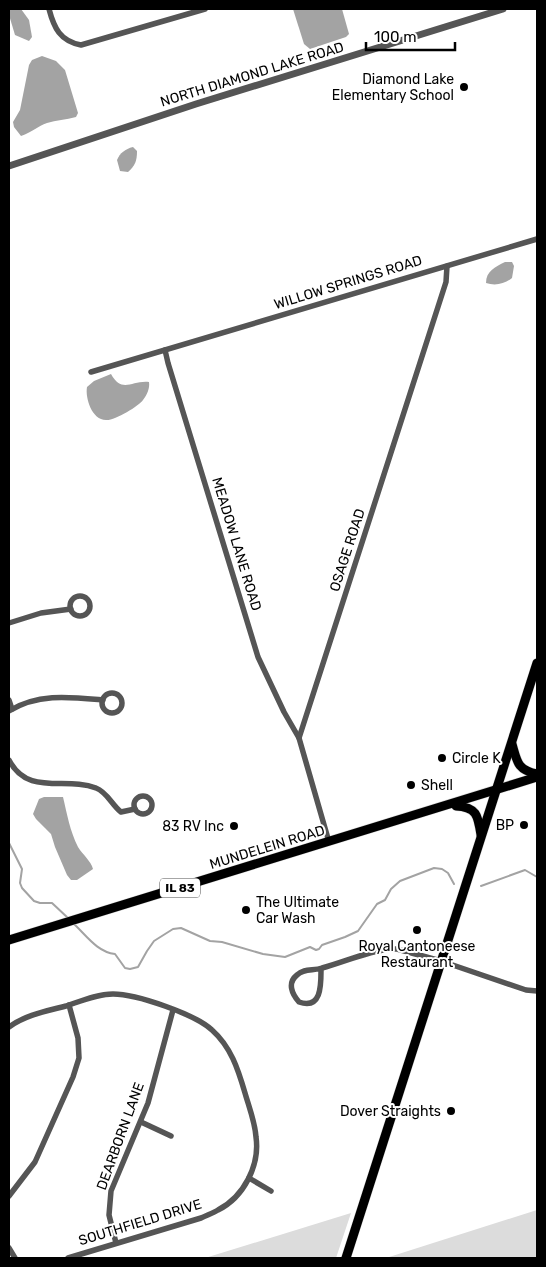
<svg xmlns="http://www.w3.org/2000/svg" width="546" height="1267" viewBox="0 0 546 1267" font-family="Rubik,sans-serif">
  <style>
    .green { fill: #dcdcdc }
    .water { fill: #a3a3a3 }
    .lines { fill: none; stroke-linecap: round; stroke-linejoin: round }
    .stream { stroke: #a3a3a3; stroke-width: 2 }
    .primary-casing { stroke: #dbdbdb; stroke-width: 10 }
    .minor { stroke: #555; stroke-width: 5.5 }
    .tertiary { stroke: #555; stroke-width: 7 }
    .primary { stroke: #000; stroke-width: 9 }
    .poi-dot { fill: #000; stroke: #fff; stroke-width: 2 }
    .labels { text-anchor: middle; stroke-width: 4; stroke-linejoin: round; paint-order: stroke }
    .shield { fill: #fff; stroke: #4c4c4c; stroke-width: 1 }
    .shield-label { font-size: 12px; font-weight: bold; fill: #000 }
    .street-label { font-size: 14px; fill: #000; stroke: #fff }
    .poi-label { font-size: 14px; fill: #000; stroke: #fff; text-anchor: end }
  </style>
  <rect width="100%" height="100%" fill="#fff"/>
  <g class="green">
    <path d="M537,1210v48h-151z"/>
    <path d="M351,1213l-15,45h-131z"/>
  </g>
  <g class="water">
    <path d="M9,9h12l8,11 3,17 -3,4 -14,-6 -6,-20z"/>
    <path d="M293,9h49l7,25 -3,3 -36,12 -6,-5z"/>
    <path d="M42,56l14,5 9,9 13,43 -2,4c-10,3 -20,3 -29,6 -9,3 -15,9 -26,13l-7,-9 -1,-5 7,-12 9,-45 3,-5z"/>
    <path d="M133,147l4,4c0,10 -2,15 -9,21l-8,-1 -3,-11c3,-7 8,-11 16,-13z"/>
    <path d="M505,262h7l2,4 -2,12c-7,6 -17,8 -26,5 0,-12 9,-16 19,-21z"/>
    <path d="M111,374c11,20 21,6 38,8 1,6 -2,13 -6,18 -4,6 -29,21 -37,20 -14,0 -21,-22 -19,-33l7,-6z"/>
    <path d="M44,797h19c4,17 7,34 15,50 5,8 13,14 15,22l-16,11h-6l-4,-5 -12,-28 -4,-13 -15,-15 -3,-5 6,-15z"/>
  </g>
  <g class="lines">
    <g class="stream">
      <path d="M9,843l13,26 -2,14 2,5 12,13 6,2h12l16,15"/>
      <path d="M481,886l44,-16 12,7"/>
      <path d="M73,923c13,12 24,29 42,31l10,14 5,1 8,-2 9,-16 7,-10 19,-12 8,-1 29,13 12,1 41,12 22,3 25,-10 6,3 3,-1 3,-4 23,-8 13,-6 19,-27 8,-4 6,-11 9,-8 34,-13 8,1 6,4 6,11"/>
    </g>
    <defs>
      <g id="primary">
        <path d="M512,744c5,17 5,26 25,30"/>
        <path d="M456,806c21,1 22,10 25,29"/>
        <path d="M9,940l528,-163"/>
        <path d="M346,1258l191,-595"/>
      </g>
    </defs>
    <use href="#primary" class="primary-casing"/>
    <g class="minor">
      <path d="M49,9c5,19 11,32 32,36l124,-36"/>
      <path d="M165,350l3,13 90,294 26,55 15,26"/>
      <path d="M91,372l446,-133"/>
      <circle cx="80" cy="606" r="10"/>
      <path d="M9,623l32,-10 30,-4"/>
      <circle cx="112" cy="703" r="10"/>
      <path d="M9,700l3,9"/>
      <path d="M9,711c29,-18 61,-14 94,-11"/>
      <path d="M9,760c19,37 57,16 87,28 11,4 16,17 25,24l14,-3"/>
      <circle cx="143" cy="805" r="9"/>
      <path d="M329,842l-30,-104 147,-456 1,-16"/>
      <path d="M321,969c0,15 1,41 -22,33 -7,-8 -12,-19 -2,-27 7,-7 16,-4 25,-7 22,-6 44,-16 67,-19h8l44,12 85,29 11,1"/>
      <path d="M9,1027c16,-12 38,-16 57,-21 15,-5 31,-12 47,-12 23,0 82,20 99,36 19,17 26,39 33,63 4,14 10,29 11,44 4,28 -12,60 -38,73 -5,3 -11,5 -17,8l-133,40"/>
      <path d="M141,1122l30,14"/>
      <path d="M249,1178l22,13"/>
      <path d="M9,1196l26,-34 38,-85 6,-19 -1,-20 -9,-33"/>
      <path d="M116,1243l-7,-28 2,-24 37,-88 25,-93"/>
      <path d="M9,1248l6,10"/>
    </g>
    <path class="tertiary" d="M9,166l187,-62 307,-95"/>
    <use href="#primary" class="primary"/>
  </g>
  <g class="poi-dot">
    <circle cx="464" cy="87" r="5"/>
    <circle cx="442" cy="758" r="5"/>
    <circle cx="411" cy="785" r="5"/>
    <circle cx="524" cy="825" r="5"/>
    <circle cx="234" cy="826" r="5"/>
    <circle cx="246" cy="910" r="5"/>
    <circle cx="417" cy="930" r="5"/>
    <circle cx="451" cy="1111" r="5"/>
  </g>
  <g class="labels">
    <rect class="shield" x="160" y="878.5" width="40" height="19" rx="4"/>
    <g class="shield-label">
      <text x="180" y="892">IL 83</text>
    </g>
    <g class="street-label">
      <text transform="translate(252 74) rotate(-17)" y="5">NORTH DIAMOND LAKE ROAD</text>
      <text transform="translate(348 282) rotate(-17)" y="5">WILLOW SPRINGS ROAD</text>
      <text transform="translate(237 544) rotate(73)" y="5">MEADOW LANE ROAD</text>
      <text transform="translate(347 550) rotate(-72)" y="5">OSAGE ROAD</text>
      <text transform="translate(267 847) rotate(-17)" y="5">MUNDELEIN ROAD</text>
      <text transform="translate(120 1136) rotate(-70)" y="5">DEARBORN LANE</text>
      <text transform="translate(140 1222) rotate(-17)" y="5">SOUTHFIELD DRIVE</text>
    </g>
    <g class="poi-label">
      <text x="454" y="84">Diamond Lake<tspan x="454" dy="16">Elementary School</tspan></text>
      <text x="452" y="763" text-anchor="start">Circle K</text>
      <text x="421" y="790" text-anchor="start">Shell</text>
      <text x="514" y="830">BP</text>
      <text x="224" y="831">83 RV Inc</text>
      <text x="256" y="907" text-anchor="start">The Ultimate<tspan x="256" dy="16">Car Wash</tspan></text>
      <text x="417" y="951" text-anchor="middle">Royal Cantoneese<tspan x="417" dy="16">Restaurant</tspan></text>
      <text x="441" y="1116">Dover Straights</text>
    </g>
  </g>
  <rect width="546" height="1267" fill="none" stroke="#000000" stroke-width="20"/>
  <path d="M366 42v8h89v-8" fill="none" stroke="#000000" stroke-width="2.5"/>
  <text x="374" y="42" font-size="15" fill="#000000" stroke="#ffffff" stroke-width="4" paint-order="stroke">100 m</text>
</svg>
